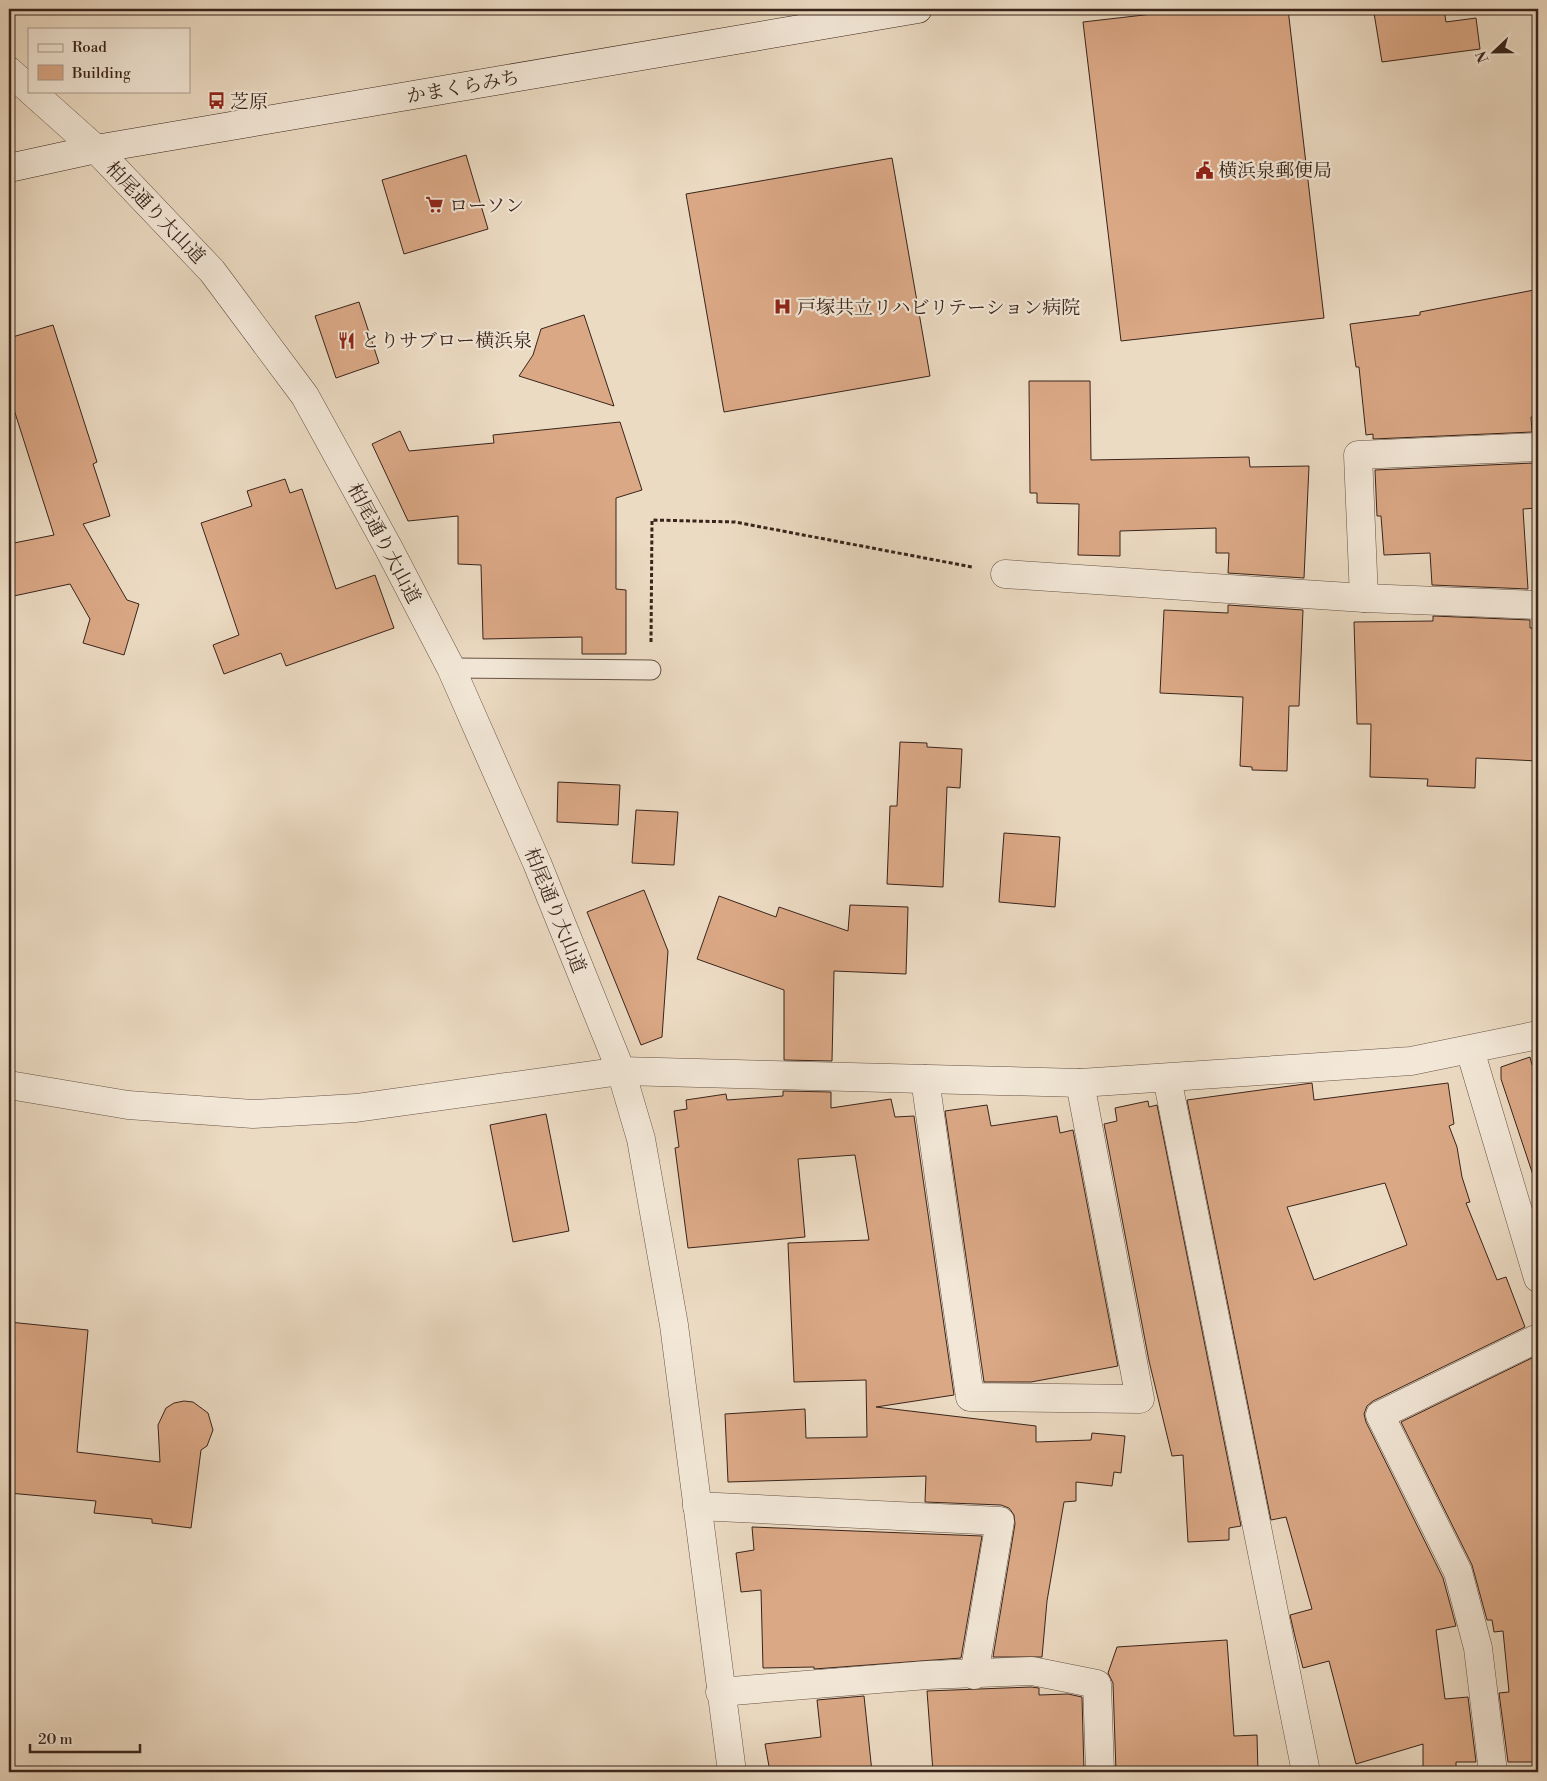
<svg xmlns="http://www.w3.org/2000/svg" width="1547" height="1781" viewBox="0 0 1547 1781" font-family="'Libre Bodoni','Noto Serif JP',serif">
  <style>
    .building { fill: #dba886; stroke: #39241b; fill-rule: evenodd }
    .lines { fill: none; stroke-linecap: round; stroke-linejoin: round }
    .service-casing { stroke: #665245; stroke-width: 21 }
    .minor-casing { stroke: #665245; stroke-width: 29 }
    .tertiary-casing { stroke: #665245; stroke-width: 29 }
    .secondary-casing { stroke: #39241b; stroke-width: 29 }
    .path { stroke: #39241b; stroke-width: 3; stroke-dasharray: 4 2.5; stroke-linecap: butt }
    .service { stroke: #f3e8d8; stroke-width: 19 }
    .minor { stroke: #f3e8d8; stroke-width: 28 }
    .tertiary { stroke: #f3e8d8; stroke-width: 28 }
    .secondary { stroke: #f3e8d8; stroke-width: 28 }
    .labels { text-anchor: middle; stroke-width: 4.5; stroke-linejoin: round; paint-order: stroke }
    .street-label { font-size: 19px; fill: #39241b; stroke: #f3e8d8 }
    .poi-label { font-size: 19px; fill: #39241b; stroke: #f3e8d8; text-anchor: start }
  </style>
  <rect width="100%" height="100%" fill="#ecdbc3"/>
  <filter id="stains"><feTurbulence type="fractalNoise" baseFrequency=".004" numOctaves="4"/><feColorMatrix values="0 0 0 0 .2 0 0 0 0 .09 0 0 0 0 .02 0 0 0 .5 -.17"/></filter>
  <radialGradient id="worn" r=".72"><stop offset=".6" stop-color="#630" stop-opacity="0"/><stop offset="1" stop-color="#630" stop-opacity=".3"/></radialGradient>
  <g class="building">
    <path d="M1196,9h92l36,309 -203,23 -38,-319z"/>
    <path d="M1410,9h34l2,13 30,-4 4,31 -98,13 -8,-49z"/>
    <path d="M466,155l22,74 -84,25 -22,-74z"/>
    <path d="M892,158l38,218 -206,36 -38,-218z"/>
    <path d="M1534,290l4,21v104l-7,2 1,15 -159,7v-5l-7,1 -7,-68h-3l-6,-43 70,-9v-3z"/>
    <path d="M359,302l20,61 -43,15 -21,-62z"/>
    <path d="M584,315l30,91 -95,-30 14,-21 8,-26z"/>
    <path d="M53,325l44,137 -4,2 17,52 -27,8 44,76 12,4 -15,51 -41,-12 7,-24 -20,-35 -61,13v-53l45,-9 -45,-141v-56z"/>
    <path d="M1029,381h61l1,79 158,-3 1,10 59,-1 -5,112 -76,-5 1,-20h-13v-25l-96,3v25l-42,-1 1,-51 -42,-1v-10h-7z"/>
    <path d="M620,422l22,68 -26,8v91l10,1v64h-44v-17l-99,2 -2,-74 -23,-1v-48l-50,5 -36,-77 28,-13 9,20 85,-8 -1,-8z"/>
    <path d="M1534,463l3,45 -14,1 5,80 -96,-4 -2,-32 -46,2 -3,-39h-4l-2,-46z"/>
    <path d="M285,479l5,14 12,-4 34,100 39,-14 19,53 -108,38 -5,-13 -57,21 -11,-29 26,-10 -38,-112 51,-17 -5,-15z"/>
    <path d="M1228,605l75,5 -4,96h-10l-2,65 -35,-1v-3l-12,-1 3,-69 -83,-4 4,-83 64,3z"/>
    <path d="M1433,616l97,4v8h8v133l-62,-3 -1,30 -48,-2 1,-7 -58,-2 1,-53h-14l-3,-102 79,-1z"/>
    <path d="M900,742l27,1v4l35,2 -2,39 -13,-1 -4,100 -56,-3 3,-78h7z"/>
    <path d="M558,782l62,3 -2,40 -61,-3z"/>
    <path d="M636,810l42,2 -4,53 -42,-2z"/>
    <path d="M1004,833l56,4 -5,70 -56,-5z"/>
    <path d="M644,890l24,61 -6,86 -21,8 -54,-133z"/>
    <path d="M719,896l57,21 3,-10 69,24 2,-26 58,2 -2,67 -72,-3 -2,90 -48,-1v-70l-87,-31z"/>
    <path d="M1530,1057l2,8 6,-2v111l-5,1 -32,-96v-12z"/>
    <path d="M1312,1083l2,17 134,-17 6,41 -5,2 8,21 5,30 8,25 -4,1 31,77 9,-3 19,50 -152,74 -6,5 -3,8 2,8 77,156 13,48 -20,4 9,69 23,-2 8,65h-20v10h-33v-28l-67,20 -27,-103 -26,7 -7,-27 -6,-26 22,-6 -26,-92 -15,3 -84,-420zM1385,1183l22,62 -93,35 -27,-73z"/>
    <path d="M783,1091l48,1v16l60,-9 4,18 19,-1 40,279 -78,12 160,19v16l55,-2 1,-7 33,3 -4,37 -7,-1 -2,14 -36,-4v19l-12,1 -17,99 -5,56h-49l22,-133 -1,-9 -5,-7 -8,-3 -76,-3 1,-26 -198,6 -3,-68 80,-5 1,29 61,-1 -1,-57 -72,2 -6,-139 81,-3 -14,-85 -57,4 7,78 -117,11 -13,-100 4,-1 -5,-36 13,-2 -1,-9 40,-6 1,6 56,-4z"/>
    <path d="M1148,1101l1,6 8,-2 84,421 -12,2v12l-41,2 -5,-87 -11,1 -23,-95 -45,-237 13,-3 -2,-13z"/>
    <path d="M987,1105l4,21 66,-10 3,17 13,-3 45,236 -87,16h-47l-39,-271z"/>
    <path d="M546,1114l23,117 -56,11 -23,-117z"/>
    <path d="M9,1322l79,8 -11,122 83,10 -2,-37 8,-17 8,-5 10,-2 9,1 15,11 5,17 -6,16 -6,4 -10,78 -39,-5v-4l-58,-6 2,-12 -87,-8z"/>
    <path d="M1536,1356l2,6v400h-30l-9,-69 10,-1 -6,-61 -9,1 -2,-12h-5l-15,-55 -71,-143z"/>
    <path d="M752,1527l230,9 -21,122 -147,11v-2l-51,1 -2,-78 -20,2 -5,-39 18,-3z"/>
    <path d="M1227,1640l7,96 23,-1 1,37h-142l-3,-89 -5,-10 9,-26z"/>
    <path d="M1031,1687l8,1v7l29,-1 14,3 2,75h-151l-6,-81z"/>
    <path d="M864,1696l8,76h-102l-5,-28 56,-7 -4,-37z"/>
  </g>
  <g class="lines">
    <defs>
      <path id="service" d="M451,668l200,2"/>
      <g id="minor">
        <path d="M1005,574l359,24 174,7"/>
        <path d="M1364,598l-6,-143 180,-8"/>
        <path d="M1470,1050l68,228"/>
        <path d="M621,1071l20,68 33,186 58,447"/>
        <path d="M1167,1078l139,694"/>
        <path d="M925,1079l45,318 170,2 -60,-316"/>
        <path d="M9,1085l119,20 125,9 103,-6 265,-37 459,12 331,-22 127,-26"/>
        <path d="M697,1506l303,15 -26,154"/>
        <path d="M720,1692l207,-17 105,-4 65,13 3,88"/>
        <path d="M1493,1772l-15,-124 -20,-76 -78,-157 158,-77"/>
      </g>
      <g id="tertiary">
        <path d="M9,71l20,18"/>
        <path d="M31,91l65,58 116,122 93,125 83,151 63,121 86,195 84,208"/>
      </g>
      <path id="secondary" d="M9,168l87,-19 822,-140"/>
    </defs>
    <use href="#service" class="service-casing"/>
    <use href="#minor" class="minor-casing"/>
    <use href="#tertiary" class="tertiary-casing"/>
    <use href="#secondary" class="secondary-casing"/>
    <path class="path" d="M651,642l1,-122 83,2 237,45"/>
    <use href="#service" class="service"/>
    <use href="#minor" class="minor"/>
    <use href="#tertiary" class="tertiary"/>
    <use href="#secondary" class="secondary"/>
  </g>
  <defs>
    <symbol id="bus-bare" viewBox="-9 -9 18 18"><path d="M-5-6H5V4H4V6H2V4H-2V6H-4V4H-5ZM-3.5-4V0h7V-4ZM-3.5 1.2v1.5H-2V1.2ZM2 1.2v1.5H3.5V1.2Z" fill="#8f2418" stroke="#f3e8d8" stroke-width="2.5" paint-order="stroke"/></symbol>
    <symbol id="civic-bare" viewBox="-9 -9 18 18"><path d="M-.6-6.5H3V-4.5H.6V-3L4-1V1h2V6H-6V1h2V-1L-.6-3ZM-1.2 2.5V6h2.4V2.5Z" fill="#8f2418" stroke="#f3e8d8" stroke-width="2.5" paint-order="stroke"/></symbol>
    <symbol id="supermarket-bare" viewBox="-9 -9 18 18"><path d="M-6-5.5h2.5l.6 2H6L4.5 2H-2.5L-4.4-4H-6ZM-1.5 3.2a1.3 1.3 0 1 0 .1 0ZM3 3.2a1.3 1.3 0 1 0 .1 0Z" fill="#8f2418" stroke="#f3e8d8" stroke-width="2.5" paint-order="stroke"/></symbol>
    <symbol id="hospital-bare" viewBox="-9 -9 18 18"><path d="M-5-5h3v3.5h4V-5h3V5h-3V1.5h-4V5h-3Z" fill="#8f2418" stroke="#f3e8d8" stroke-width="2.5" paint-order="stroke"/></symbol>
    <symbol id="restaurant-bare" viewBox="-9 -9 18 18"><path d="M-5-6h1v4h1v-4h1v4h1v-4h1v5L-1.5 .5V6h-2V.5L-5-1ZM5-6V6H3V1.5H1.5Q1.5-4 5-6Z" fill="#8f2418" stroke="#f3e8d8" stroke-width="2.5" paint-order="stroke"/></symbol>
  </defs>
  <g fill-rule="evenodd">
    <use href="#bus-bare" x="204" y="88" width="25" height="25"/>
    <use href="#civic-bare" x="1192" y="158" width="25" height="25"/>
    <use href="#supermarket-bare" x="422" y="192" width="25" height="25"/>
    <use href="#hospital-bare" x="770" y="294" width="25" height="25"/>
    <use href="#restaurant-bare" x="334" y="328" width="25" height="25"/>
  </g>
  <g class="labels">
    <g class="street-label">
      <text transform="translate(463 86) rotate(-10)" y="7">かまくらみち</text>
      <text transform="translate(156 212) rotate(46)" y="7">柏尾通り大山道</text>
      <text transform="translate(385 543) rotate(62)" y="7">柏尾通り大山道</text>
      <text transform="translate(556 910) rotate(68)" y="7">柏尾通り大山道</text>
    </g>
    <g class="poi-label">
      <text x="230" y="108">芝原</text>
      <text x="1218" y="177">横浜泉郵便局</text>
      <text x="449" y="212">ローソン</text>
      <text x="797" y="314">戸塚共立リハビリテーション病院</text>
      <text x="361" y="347">とりサブロー横浜泉</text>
    </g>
  </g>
  <rect width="1547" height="1781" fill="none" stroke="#ecdbc3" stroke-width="30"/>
  <rect x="10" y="10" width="1527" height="1761" fill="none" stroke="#39241b" stroke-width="2.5"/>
  <rect x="15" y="15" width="1517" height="1751" fill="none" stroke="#39241b"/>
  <rect x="28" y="28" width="162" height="65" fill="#f3e8d8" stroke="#a99a8c"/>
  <rect x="38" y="44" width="25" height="8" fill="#f3e8d8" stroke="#a99a8c"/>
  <text x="72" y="52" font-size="15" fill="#39241b">Road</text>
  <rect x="38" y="65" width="25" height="15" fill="#dba886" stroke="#a99a8c"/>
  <text x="72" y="78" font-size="15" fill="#39241b">Building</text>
  <g transform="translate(1494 52) rotate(248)" stroke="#f3e8d8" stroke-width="4" paint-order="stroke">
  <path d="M0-4L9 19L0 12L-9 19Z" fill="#39241b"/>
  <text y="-8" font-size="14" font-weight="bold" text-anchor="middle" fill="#39241b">N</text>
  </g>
  <path d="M30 1744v8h110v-8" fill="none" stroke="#39241b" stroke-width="2.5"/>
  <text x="38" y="1744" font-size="15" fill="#39241b" stroke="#f3e8d8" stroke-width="4" paint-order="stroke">20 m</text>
  <rect width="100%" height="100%" filter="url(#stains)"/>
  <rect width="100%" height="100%" fill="url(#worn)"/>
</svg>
